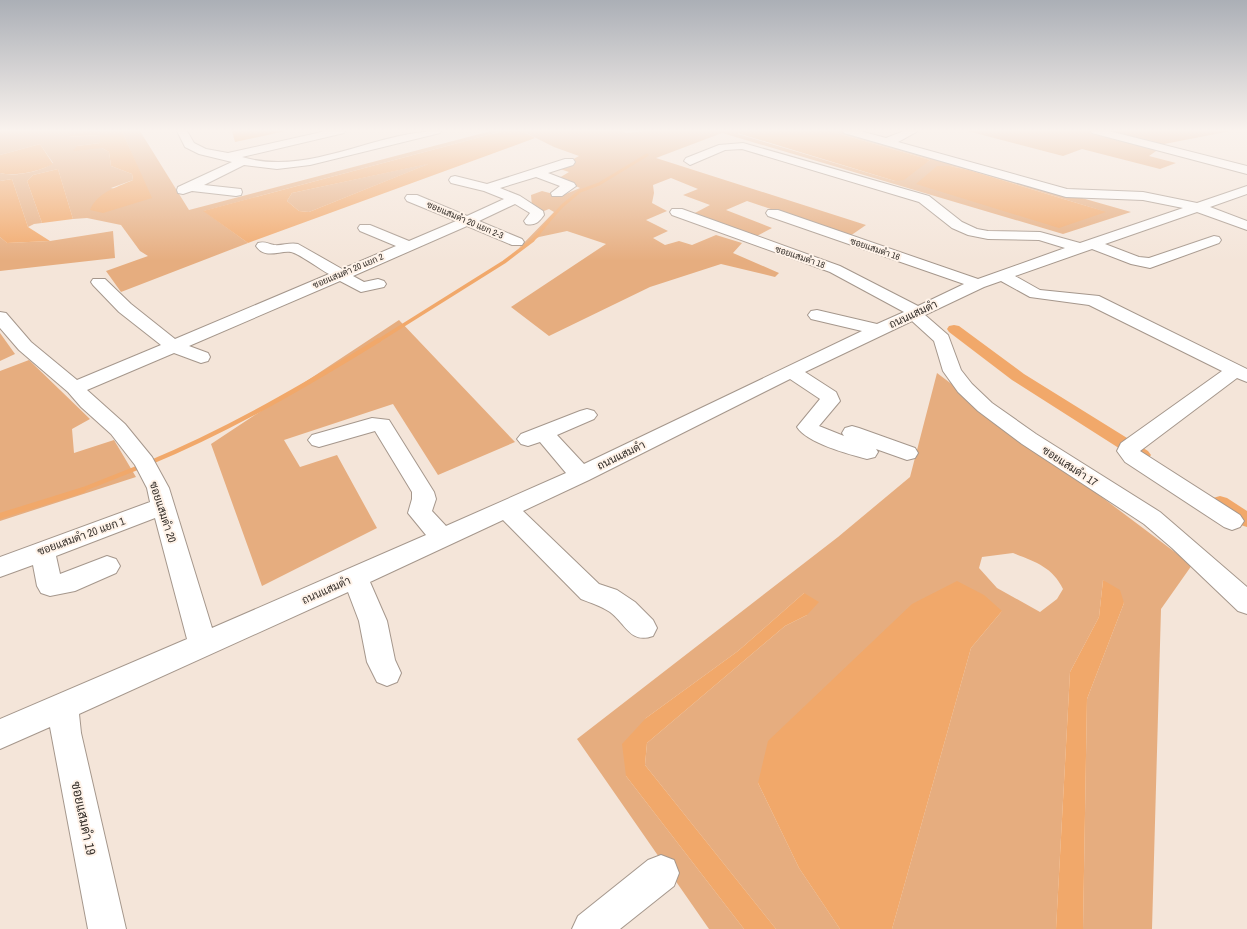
<svg xmlns="http://www.w3.org/2000/svg" width="1247" height="929" viewBox="0 0 1247 929" font-family="'Archivo Narrow',Sarabun,sans-serif">
  <style>
    .green { fill: #e6ad7f; fill-rule: evenodd }
    .water { fill: #f1a86a; fill-rule: evenodd }
    .lines { fill: none; stroke-linecap: round; stroke-linejoin: round }
    .stream-far3 { stroke: #f1a86a; stroke-width: 3 }
    .stream-far2 { stroke: #f1a86a; stroke-width: 3.5 }
    .stream-far1 { stroke: #f1a86a; stroke-width: 4.5 }
    .stream { stroke: #f1a86a; stroke-width: 6 }
    .canal { fill: #f1a86a; fill-rule: evenodd }
    .minor-casing { stroke: #a5978c; stroke-width: 2 }
    .minor { fill: #fff; fill-rule: evenodd }
    .labels { text-anchor: middle; stroke-width: 4; stroke-linejoin: round; paint-order: stroke }
    .far-street-label { font-size: 9px; fill: #36302b; stroke: #fff3e9 }
    .street-label { font-size: 11px; fill: #36302b; stroke: #fff3e9 }
    .near-street-label { font-size: 13px; fill: #36302b; stroke: #fff3e9 }
  </style>
  <rect width="100%" height="100%" fill="#f4e5d9"/>
  <g class="green">
    <path d="M0,131h86l-19,6 33,-2v8l-23,3 25,2 7,4 2,14 21,8 1,6 -22,8 40,10 -29,-67h18l49,79 302,-79h12l-299,80 44,32 -127,49 -15,-21 42,-15 -8,-5 -19,-26 -34,-7 -14,1 -15,-50 -25,6 -6,6 15,42 -8,1 -6,3 -16,-48 -12,2v-8c14,4 41,-1 53,-10l-13,-19 -40,11z"/>
    <path d="M522,131h100l4,2 18,-2h94v3l157,47 35,-21 -100,-29h16l285,81 -68,22 -341,-101 -66,25 210,67 -16,11 -103,-35 -21,9 46,18 -17,9 -62,-23 17,-9 -27,-10 15,-6 -27,-11 -18,7 1,8 -2,10 15,8 -21,9 22,11 -15,7 12,7 14,-4 13,4 24,-10 26,8 -9,10 46,20 -4,4 -54,-13 -71,23 -101,49 -38,-29 95,-63 -39,-13 -28,6 -20,11 35,-36 -5,-3 -5,2 -12,-5 -1,-11 11,-4 19,5 19,-8 -21,-10 10,-6 -12,-4 22,-12 -25,-9zM949,166l20,4 137,42z"/>
    <path d="M967,131h122l70,18 -10,7 27,7 -16,6 -78,-20 -19,7z"/>
    <path d="M1106,131h125l-72,14z"/>
    <path d="M431,163l-122,49 -10,-1 -12,-10 5,-8z"/>
    <path d="M113,231l2,27 -115,13v-34l7,6 43,-2z"/>
    <path d="M399,320l116,122 -77,33 -45,-71 -109,36 16,27 37,-12 40,73 -115,58 -51,-142z"/>
    <path d="M0,333l15,21 -15,7z"/>
    <path d="M29,360l61,59 -18,10 2,24 40,-13 22,37 -136,44v-150z"/>
    <path d="M937,373l255,192 -31,44 -9,320h-69l4,-230 37,-96 -21,-23 -4,37 -29,55 -14,257h-164l79,-281 31,-37 -244,172 41,85 41,61h-64l-131,-164 2,-22 138,-117 22,-11 -3,-22 -66,58 -92,67 -20,58 118,153h-35l-132,-190 261,-202 72,-60zM1013,553c21,8 40,14 50,36l-6,10 -17,13 -43,-24 -18,-20 3,-11z"/>
  </g>
  <g class="water">
    <path d="M86,131h36l30,67 -49,15 -13,-3c8,-18 25,-22 43,-30l-1,-6 -21,-8 -2,-14 -7,-4 -29,3 4,-5 23,-3v-8l-35,2z"/>
    <path d="M232,131h54l-51,11z"/>
    <path d="M503,131h19l13,7 -287,105 -45,-32zM428,164l-119,48 -10,-1 -12,-10 5,-8z"/>
    <path d="M738,131h92l100,29 -26,20 -9,1 -158,-48z"/>
    <path d="M40,144l13,20c-13,7 -38,13 -53,9v-18z"/>
    <path d="M937,166h12l20,4 137,42 -47,16 -143,-44z"/>
    <path d="M58,169l15,50 -31,4 -15,-42 6,-6z"/>
    <path d="M12,179l16,48 22,14 -43,2 -7,-6v-56z"/>
    <path d="M1103,580l17,10 4,13 -37,96 -4,230h-27l14,-257 29,-55z"/>
    <path d="M957,581l27,14 18,16 -31,37 -79,281h-52l-41,-61 -41,-85 10,-42 144,-137z"/>
    <path d="M804,593l15,9 -12,13 -22,11 -138,117 -2,22 131,164h-32l-118,-153 -4,-32 24,-26 92,-67z"/>
  </g>
  <g class="lines">
    <path class="stream-far3" d="M547,223l15,-17 18,-15 19,-7 48,-29"/>
    <path class="stream-far2" d="M378,341l126,-79 29,-22 15,-18"/>
    <g class="stream-far1">
      <path d="M149,463c80,-33 157,-78 230,-123"/>
      <path d="M79,491l63,-25"/>
    </g>
    <path class="stream" d="M0,516l83,-26"/>
    <g class="canal">
      <path d="M954,325l5,1 65,48 124,77 3,4 -3,4 -6,2 -6,-2 -124,-79 -63,-48 -2,-3 2,-3z"/>
      <path d="M1220,496l7,2 20,13v16c-12,-3 -30,-13 -37,-24l3,-5z"/>
    </g>
    <defs>
      <g id="minor">
        <path d="M177,131h10l7,12 12,6 22,4 98,-22h19l-1,2 -102,24c67,20 133,-26 199,-26l-1,2 -130,32 -33,4 -33,-4 -40,20 37,4 1,3 -1,3 -5,1 -44,-5 -9,3 -5,-1 -1,-3 1,-3 54,-25 -33,-8 -14,-7z"/>
        <path d="M843,131h17l26,7 18,-7h14l-20,11 169,47 76,3 54,11 50,-17v8l-37,13 37,14v9l-50,-18 -92,32 34,13 10,1 65,-22 5,1 2,3 -2,3 -69,25 -19,-4 -39,-15 -77,27 25,14 59,6 148,73v13l-10,-4 -97,73 100,64 4,6 -4,6 -8,3 -8,-3 -99,-65 -8,-11 4,-8 101,-72 -133,-66 -59,-8 -29,-16 -17,6 -59,28 23,20 13,35 11,14 20,19 44,31 124,78 87,75v27l-9,-3 -66,-63 -28,-24 -122,-80 -44,-33 -20,-19 -15,-21 -9,-30 -22,-20 -107,51 31,20 4,9 -21,25 25,10 -2,-3 3,-5 7,-2 7,2 56,20 3,5 -3,5 -8,2 -31,-11 2,3 -3,5 -8,2c-19,-5 -60,-16 -70,-32l23,-28 -30,-20 -201,101 -66,31 76,73 18,6 18,12 18,18 4,8 -4,8c-23,8 -27,-12 -43,-24 -9,-6 -19,-9 -29,-13l-78,-79 -133,62 17,39 8,39 6,13 -4,9 -10,4 -10,-4 -10,-20 -8,-41 -11,-29 -269,122 2,19 45,196h-38l-38,-202 -50,22v-30l187,-80 -32,-121 -99,38 4,18 47,-18 9,3 4,7 -4,7 -41,18 -25,5 -9,-3 -4,-7 -4,-21 -33,12v-20l150,-55 -3,-14 -12,-23 -24,-31 -30,-27 -13,-15 -49,-42 -19,-22v-16l6,1 25,29 46,38 84,-35 -42,-33 -26,-27 -2,-3 2,-3h12l26,25 44,35 154,-65c-8,-4 -31,-21 -38,-22 -11,-2 -26,8 -35,-6l2,-3c7,-2 10,1 16,2 8,1 16,-3 24,-1l44,25 54,-23 -36,-15 -2,-3 2,-3h10l39,16 47,-20 -49,-20 -2,-3 2,-3h10l50,21 37,-17 -20,-8 -33,-8 -2,-3 2,-3 4,-1 32,8 78,-25h8l2,3 -2,3 -25,8 26,10 2,3 -14,10h-10l-1,-3 9,-7 -24,-9 -36,11 20,8 23,15 1,4c-5,7 -9,11 -18,9l-2,-3 6,-8 -15,-9 -36,17 43,18 2,3 -2,3h-10l-45,-19 -114,50 11,6 14,-3 6,2 2,3 -2,3 -23,5 -21,-11 -151,65 19,7 2,4 -2,4 -7,2 -27,-10 -87,37 38,34 27,33 17,31 43,140 214,-93 -18,-22 4,-14v-7l-37,-61 -56,16 -7,-2 -4,-5 4,-5 60,-17 17,2 45,72 2,7 -4,12 14,15 120,-53 -26,-31 -12,4 -7,-2 -4,-5 4,-5 59,-23 7,-2 7,2 3,4 -3,4 -37,16 27,29 278,-133 -51,-12 -3,-4 3,-4 6,-1 60,14 27,-12 -74,-40 -158,-57 -2,-3 2,-3h10l158,57 78,40 46,-22 -196,-68 -2,-3 2,-3h10l200,69 87,-31 -26,-8 -51,-1 -20,-4 -16,-7 -33,-26 -177,-53 -17,1 -35,15 -6,-4 2,-3 33,-13 24,-2 186,53 33,26 15,7 11,2 52,1 40,11 103,-35 -40,-8 -77,-3 -222,-64z"/>
        <path d="M1091,131h18l138,35v8l-155,-41z"/>
        <path d="M661,855l13,5 5,13 -5,13 -54,43h-48l6,-13 70,-56z"/>
      </g>
    </defs>
    <use href="#minor" class="minor-casing"/>
    <use href="#minor" class="minor"/>
  </g>
  <linearGradient id="sky" x2="0" y2="1"><stop stop-color="#abafb6"/><stop offset="0.5" stop-color="#faf3ee"/><stop offset="1" stop-color="#faf3ee" stop-opacity="0"/></linearGradient>
  <rect width="1247" height="261" fill="url(#sky)"/>
  <g class="labels">
    <g class="far-street-label">
      <text transform="translate(465 220) rotate(23)" y="3">ซอยแสมดำ 20 แยก 2-3</text>
      <text transform="translate(875 249) rotate(19)" y="3">ซอยแสมดำ 16</text>
      <text transform="translate(800 257) rotate(19)" y="3">ซอยแสมดำ 18</text>
      <text transform="translate(348 271) rotate(-23)" y="3">ซอยแสมดำ 20 แยก 2</text>
    </g>
    <g class="street-label">
      <text transform="translate(913 314) rotate(-25)" y="4">ถนนแสมดำ</text>
      <text transform="translate(621 455) rotate(-26)" y="4">ถนนแสมดำ</text>
      <text transform="translate(1070 466) rotate(33)" y="4">ซอยแสมดำ 17</text>
      <text transform="translate(163 512) rotate(72)" y="4">ซอยแสมดำ 20</text>
      <text transform="translate(81 536) rotate(-20)" y="4">ซอยแสมดำ 20 แยก 1</text>
      <text transform="translate(326 590) rotate(-24)" y="4">ถนนแสมดำ</text>
    </g>
    <g class="near-street-label">
      <text transform="translate(84 818) rotate(78)" y="5">ซอยแสมดำ 19</text>
    </g>
  </g>
</svg>
